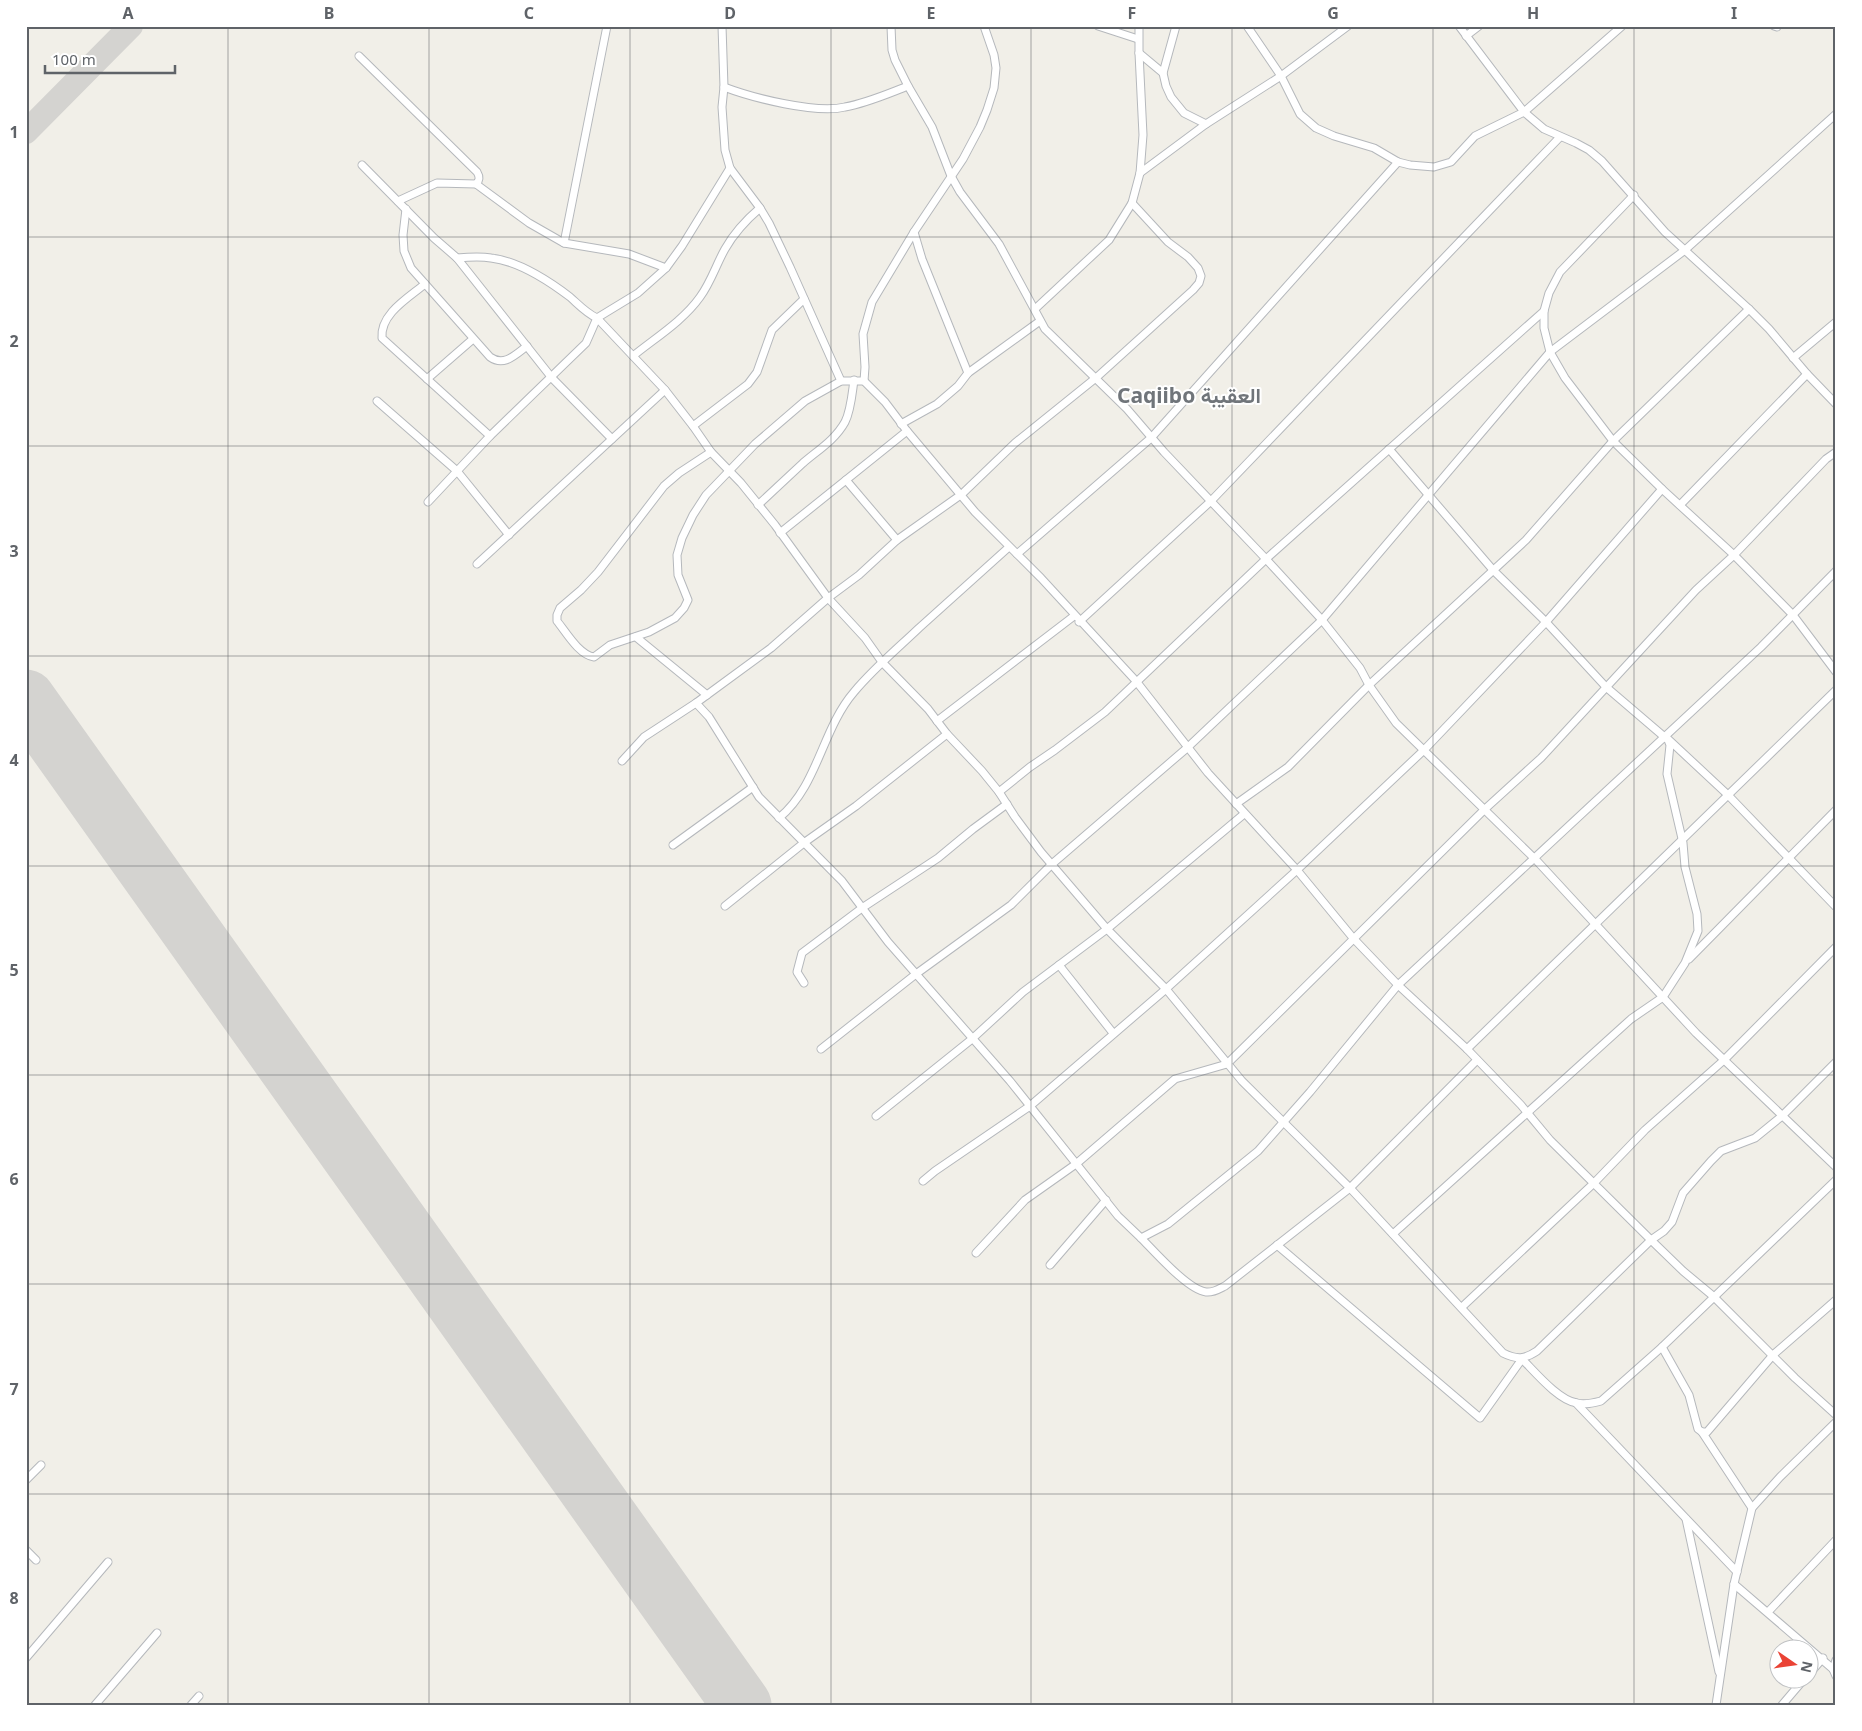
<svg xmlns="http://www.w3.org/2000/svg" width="1862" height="1731" viewBox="0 0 1862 1731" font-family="'Noto Sans',Vazirmatn,sans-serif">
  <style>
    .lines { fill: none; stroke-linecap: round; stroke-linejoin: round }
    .taxiway { stroke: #d4d3d0; stroke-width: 24 }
    .runway { stroke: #d4d3d0; stroke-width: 59 }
    .street-casing { stroke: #b5b8bc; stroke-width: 9 }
    .street { stroke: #fff; stroke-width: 7 }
    .grid { fill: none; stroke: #5f6368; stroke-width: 1; stroke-opacity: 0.55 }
    .labels { text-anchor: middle; stroke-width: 4; stroke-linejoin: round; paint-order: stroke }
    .district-label { font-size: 21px; font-weight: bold; fill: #70757a; stroke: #fff }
    .neatline { fill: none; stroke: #5f6368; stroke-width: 2 }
    .grid-label { font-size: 16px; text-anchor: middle; font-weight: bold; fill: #5f6368 }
  </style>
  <rect width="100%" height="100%" fill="#f1efe8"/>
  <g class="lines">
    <path class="taxiway" d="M26,132l105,-106"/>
    <path class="runway" d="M26,699l716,1006"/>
    <defs>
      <g id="street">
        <path d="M722,26l2,61 -2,20 3,43 5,18 30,40 9,15 21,44 51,114"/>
        <path d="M891,26l1,24 3,10 13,26 24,41 19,49 9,16 39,52 46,85 82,80 37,43 102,107 56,61 38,48 9,17 27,38 141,138 159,172 140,134"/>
        <path d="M1098,26l40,13"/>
        <path d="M1176,26l-13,47 3,13 5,11 13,16 22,11"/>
        <path d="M1247,26l34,50 19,38 16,14 18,8 40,12 24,14 12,3 24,2 17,-5 24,-26 49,-24 98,-86"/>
        <path d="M1459,26l65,86 20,17 32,14 13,7 13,11 63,71 84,77 20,20 38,45 29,30"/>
        <path d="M1774,26l3,1"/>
        <path d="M1466,36l13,-10"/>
        <path d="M1139,53l24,20"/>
        <path d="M359,56l118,116c3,5 3,8 -1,12l-39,-1 -39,18"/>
        <path d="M724,87c29,11 92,27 121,20 22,-4 42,-13 63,-21"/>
        <path d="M362,165l72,73 23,20c11,-1 23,-2 34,0 27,3 58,23 79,39 9,8 16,16 27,21l68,72 28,36 18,26 30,31 34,42 53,73 37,40 17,24 46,47 19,25 35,37 17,21 31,-25 25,-17 50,-38 161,-153 278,-248"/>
        <path d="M1140,173l66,-49 75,-48 67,-50"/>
        <path d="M476,184l53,39 35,20 65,11 37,14"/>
        <path d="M406,209l-3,26 1,16 7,17 79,89c14,10 25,-2 37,-11"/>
        <path d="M914,232l8,27 46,114"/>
        <path d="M564,243l43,-217"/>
        <path d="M457,258l95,120 60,61"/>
        <path d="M425,284c-17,14 -45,30 -43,54l108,98"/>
        <path d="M1035,309l74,-69 23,-37"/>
        <path d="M633,356c22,-18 50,-35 67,-59 11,-15 16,-32 25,-48 9,-16 21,-29 35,-41"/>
        <path d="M1793,358l43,-36"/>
        <path d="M427,379l46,-40"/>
        <path d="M864,381l1,-14 -2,-33 9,-32 42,-70 49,-73 17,-32 7,-17 7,-22 2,-20 -2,-13 -10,-29"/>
        <path d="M377,401l80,70 52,64"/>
        <path d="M901,424l36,-20 21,-18 10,-13 72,-52"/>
        <path d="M693,426l55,-42 9,-12 15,-42 32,-31"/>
        <path d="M1389,449l104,121 53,52 60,65 62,53 2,5 -3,29 16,69 2,24 12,47 1,17 -13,32 -22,34 -32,22 -238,215"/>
        <path d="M711,452l-32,21 -15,13 -66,86 -17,18 -21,18 -3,7v6c9,11 22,34 37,36l16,-12 39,-13 26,-14 9,-10 4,-8 -10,-25 -1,-20 5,-17 11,-23 13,-20 49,-51 50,-43 36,-20h23l21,21 22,29 68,81 66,66 95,103 72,92 89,97 56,68 45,47 69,64 54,56 29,35 101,100 32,31 30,25 82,82 41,37"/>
        <path d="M1836,452l-10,7 -92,96 59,60 43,57"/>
        <path d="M846,480l51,60"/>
        <path d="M428,502l62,-66 96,-93 11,-25 41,-25 28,-25 16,-22 48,-78"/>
        <path d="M758,505c15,-14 30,-28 45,-42 15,-13 32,-23 42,-41 6,-12 7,-28 9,-42"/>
        <path d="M1680,505l127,-131"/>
        <path d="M780,533l127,-102"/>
        <path d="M1017,554l134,-116 247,-276"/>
        <path d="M477,564l188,-174"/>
        <path d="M1079,622l132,-121 349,-364"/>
        <path d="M636,637l71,58"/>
        <path d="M696,703l13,14 50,80 83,84 46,61 122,139 108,135 23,22 27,-14 90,-73 52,-59 88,-107 363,-338 75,-76"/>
        <path d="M937,721l137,-105"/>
        <path d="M1668,739l60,56 108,112"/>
        <path d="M622,761l22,-24 52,-34 75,-55 57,-50 31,-23 38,-35 65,-46 53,-51 82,-66 96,-87 6,-7 2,-7 -3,-8 -10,-11 -20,-15 -36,-39 8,-30 3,-38 -4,-82v-27"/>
        <path d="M999,792l16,25 26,35 66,77 59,60 76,92 108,107 153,165c14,7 22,6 34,-2l114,-111 13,-9 8,-9 11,-29 28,-32 10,-10 34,-13 27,-22 54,-54"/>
        <path d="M1236,804l52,-37 81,-82 157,-145 87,-99 136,-132"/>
        <path d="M779,818c39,-32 43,-89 75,-126 20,-24 43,-43 65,-64 30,-27 60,-54 90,-81"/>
        <path d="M673,845l80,-58"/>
        <path d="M725,906l80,-64 51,-36 91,-72"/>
        <path d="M1689,959l147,-149"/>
        <path d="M1059,965l54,68"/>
        <path d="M804,983l-7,-11 5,-19 60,-45 76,-50 35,-29 34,-25"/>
        <path d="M821,1049l95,-75 95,-69 41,-41 135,-116 135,-128 228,-268 135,-102 151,-136"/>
        <path d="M1467,1049l369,-359"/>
        <path d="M876,1116l96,-77 51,-47 84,-63 137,-115"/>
        <path d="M1836,1180l-174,167 27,48 9,34 4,3h5l66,-77 63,-55"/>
        <path d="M923,1181l12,-10 95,-65 136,-117 131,-119 127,-120 122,-128 116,-133"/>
        <path d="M1141,1238c13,13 47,52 65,54 7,1 13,-3 19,-6l125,-98 127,-128"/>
        <path d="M1277,1245l203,173 42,-59c13,13 37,42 55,44 8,2 16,0 24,-2l61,-54"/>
        <path d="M976,1253l49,-53 51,-36 99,-85 52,-15 258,-255 56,-51 155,-168 38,-35 -72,-66 -49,-48 -48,-63 -15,-26 -6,-24v-17l5,-18 11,-21 74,-77"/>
        <path d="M1050,1265l56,-65"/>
        <path d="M1462,1307l132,-124 51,-53 79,-70 112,-113"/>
        <path d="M1576,1403l161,169"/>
        <path d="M1702,1432l50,76"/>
        <path d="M26,1480l15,-15"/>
        <path d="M1686,1519l33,153"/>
        <path d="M26,1550l10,10"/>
        <path d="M1734,1584l99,85"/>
        <path d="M1768,1612l68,-72"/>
        <path d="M26,1658l82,-96"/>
        <path d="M1836,1660l-3,9 3,7"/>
        <path d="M1810,1673l13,-15"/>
        <path d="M95,1705l62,-72"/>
        <path d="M191,1705l8,-9"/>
        <path d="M1716,1705l18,-121 18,-76 28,-31 56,-55"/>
        <path d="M1782,1705l23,-27"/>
      </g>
    </defs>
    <use href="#street" class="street-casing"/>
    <use href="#street" class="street"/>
  </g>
  <path class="grid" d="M228,26v1679M429,26v1679M630,26v1679M831,26v1679M1031,26v1679M1232,26v1679M1433,26v1679M1634,26v1679M26,237h1810M26,446h1810M26,656h1810M26,866h1810M26,1075h1810M26,1284h1810M26,1494h1810"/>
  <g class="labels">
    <g class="district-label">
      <text x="1189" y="403">Caqiibo العقيبة</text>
    </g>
  </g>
  <rect width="1862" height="1731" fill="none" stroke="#ffffff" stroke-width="55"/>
  <g transform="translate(1794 1664) rotate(103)"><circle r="24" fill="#ffffff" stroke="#bfc1c3"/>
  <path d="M0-4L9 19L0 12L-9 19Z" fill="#ea4335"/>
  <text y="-8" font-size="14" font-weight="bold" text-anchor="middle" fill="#5f6368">N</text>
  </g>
  <path d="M45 65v8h130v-8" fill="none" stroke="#5f6368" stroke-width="2.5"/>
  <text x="52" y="65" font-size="15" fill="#5f6368" stroke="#ffffff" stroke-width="4" paint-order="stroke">100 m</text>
  <rect x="28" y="28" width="1806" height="1676" class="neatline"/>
  <g class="grid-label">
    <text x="128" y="19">A</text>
    <text x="329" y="19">B</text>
    <text x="529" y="19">C</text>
    <text x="730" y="19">D</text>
    <text x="931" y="19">E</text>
    <text x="1132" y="19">F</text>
    <text x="1333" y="19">G</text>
    <text x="1533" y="19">H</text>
    <text x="1734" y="19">I</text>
    <text x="14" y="138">1</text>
    <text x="14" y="347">2</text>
    <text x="14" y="557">3</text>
    <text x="14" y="766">4</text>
    <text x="14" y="976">5</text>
    <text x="14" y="1185">6</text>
    <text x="14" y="1395">7</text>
    <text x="14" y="1604">8</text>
  </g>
</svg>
